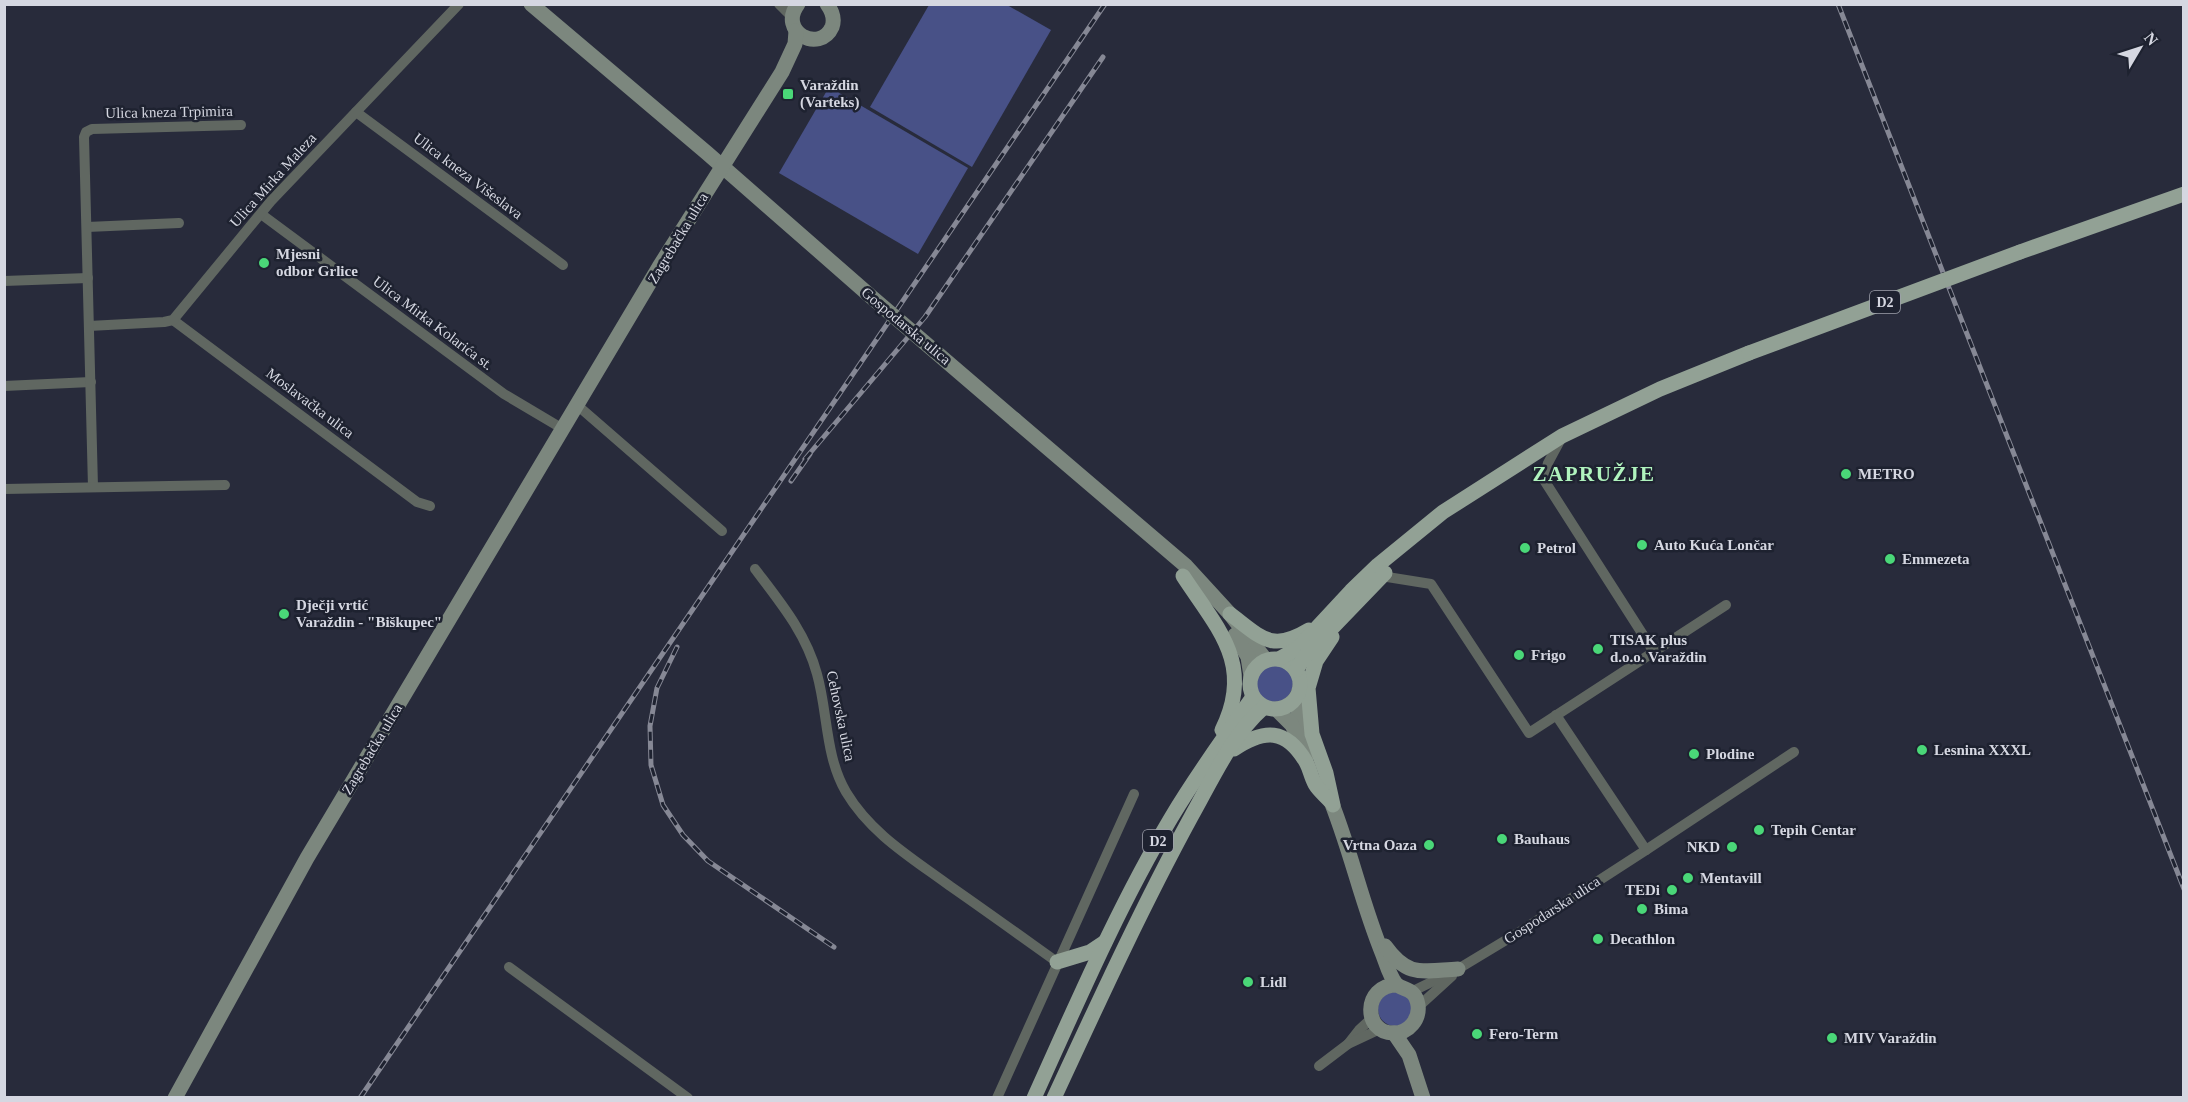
<svg xmlns="http://www.w3.org/2000/svg" width="2188" height="1102" viewBox="0 0 2188 1102" font-family="'Times New Roman',serif">
  <style>
    .green { fill: #485187 }
    .lines { fill: none; stroke-linecap: round; stroke-linejoin: round }
    .street { stroke: #606761; stroke-width: 10 }
    .secondary { stroke: #7c877e; stroke-width: 15 }
    .primary { stroke: #92a195; stroke-width: 15 }
    .rail-casing { stroke: #868895; stroke-width: 5 }
    .rail { stroke: #1e2230; stroke-width: 3; stroke-dasharray: 9; stroke-linecap: butt }
    .secondary-bridge { stroke: #7c877e; stroke-width: 15 }
    .primary-bridge { stroke: #92a195; stroke-width: 15 }
    .poi-dot { fill: #4ad778; stroke: #1e2230; stroke-width: 2 }
    .labels { text-anchor: middle; stroke-width: 5; stroke-linejoin: round; paint-order: stroke }
    .shield { fill: #1e2230; stroke: #9ea1ac; stroke-width: 1.5 }
    .shield-label { font-size: 14px; font-weight: bold; fill: #d5d7e1 }
    .poi-label { font-size: 15px; font-weight: bold; fill: #d5d7e1; stroke: #1e2230; text-anchor: start }
    .street-label { font-size: 15px; fill: #d5d7e1; stroke: #1e2230 }
    .district-label { font-size: 21px; font-weight: bold; letter-spacing: 1.5px; fill: #b0f3be; stroke: #1e2230 }
  </style>
  <rect width="100%" height="100%" fill="#282b3b"/>
  <g class="green">
    <path d="M929,5h78l44,25 -79,137 -102,-60z"/>
    <path d="M829,87l139,81 -50,86 -139,-81z"/>
    <circle cx="1274" cy="683" r="19"/>
    <circle cx="1395" cy="1009" r="17"/>
  </g>
  <g class="lines">
    <g class="street">
      <path d="M779,4l10,10 3,8"/>
      <path d="M356,112l207,153"/>
      <path d="M261,214l243,180 59,35"/>
      <path d="M87,227l92,-4"/>
      <path d="M4,281l84,-3"/>
      <path d="M173,320l244,182 13,4"/>
      <path d="M89,326l75,-4 9,-2 98,-119 188,-197"/>
      <path d="M4,386l87,-4"/>
      <path d="M577,405l145,126"/>
      <path d="M1562,437l-14,26 -4,17 110,172"/>
      <path d="M93,487l-9,-350 2,-5 6,-3 149,-4"/>
      <path d="M4,489l221,-4"/>
      <path d="M755,569c25,33 51,64 62,105 11,39 8,82 29,118 25,42 66,66 104,94 36,25 72,51 107,76"/>
      <path d="M1381,576l50,8 98,149 197,-128"/>
      <path d="M1646,850l148,-98"/>
      <path d="M509,967l179,131"/>
      <path d="M1411,992l47,-23 63,-38 125,-81 -90,-135"/>
      <path d="M1418,1007l34,-31"/>
      <path d="M1348,1044l11,-14 13,-12"/>
      <path d="M1319,1066l29,-22 32,-15"/>
      <path d="M997,1098l137,-304"/>
    </g>
    <g class="secondary">
      <path d="M531,4l176,149 161,141"/>
      <path d="M798,4c-21,28 22,50 34,23 3,-8 0,-16 -5,-23"/>
      <path d="M1015,420l171,146 44,48 36,46"/>
      <path d="M1235,635l13,22 3,19"/>
      <path d="M1296,698l3,23 13,31"/>
      <path d="M1276,709l16,16 6,12"/>
      <path d="M1328,794c22,52 33,108 55,161 3,8 7,22 13,29 7,7 19,3 22,21 2,14 -9,28 -24,28 -31,1 -32,-48 3,-48"/>
      <path d="M1385,946c23,32 37,25 73,23"/>
      <path d="M1394,1033l15,22 14,43"/>
      <path d="M175,1098l132,-240 352,-591 123,-195 13,-28 1,-13"/>
    </g>
    <g class="primary">
      <path d="M2020,252l164,-58"/>
      <path d="M1183,576c34,52 72,88 39,154"/>
      <path d="M1230,614c31,23 41,39 79,16"/>
      <path d="M1332,637l-16,24 -8,27 4,46 14,39 7,32"/>
      <circle cx="1275" cy="684" r="25"/>
      <path d="M1279,659l19,-11 53,-57 27,-26 65,-53 119,-76 98,-47 89,-36"/>
      <path d="M1296,670l10,-15 79,-82"/>
      <path d="M1234,749c30,-20 52,-21 72,13 4,7 5,15 9,22 4,7 11,12 16,18"/>
      <path d="M1057,962l33,-10 15,-10"/>
      <path d="M1034,1098c43,-95 84,-191 137,-280 25,-42 53,-81 82,-121"/>
      <path d="M1054,1098c44,-95 87,-189 137,-281 21,-37 40,-81 73,-110"/>
    </g>
    <defs>
      <g id="rail">
        <path d="M1838,4l346,885"/>
        <path d="M805,459l120,-142 178,-260"/>
        <path d="M791,481l19,-27"/>
        <path d="M677,647l-20,41 -7,38 1,39 12,40 20,30 25,26 126,86"/>
        <path d="M360,1098l745,-1094"/>
      </g>
    </defs>
    <use href="#rail" class="rail-casing"/>
    <use href="#rail" class="rail"/>
    <path class="secondary-bridge" d="M868,294l147,126"/>
    <path class="primary-bridge" d="M1749,353l271,-101"/>
  </g>
  <g class="poi-dot">
    <rect x="782" y="88" width="12" height="12" rx="3"/>
    <circle cx="264" cy="263" r="6"/>
    <circle cx="1846" cy="474" r="6"/>
    <circle cx="1642" cy="545" r="6"/>
    <circle cx="1525" cy="548" r="6"/>
    <circle cx="1890" cy="559" r="6"/>
    <circle cx="284" cy="614" r="6"/>
    <circle cx="1598" cy="649" r="6"/>
    <circle cx="1519" cy="655" r="6"/>
    <circle cx="1922" cy="750" r="6"/>
    <circle cx="1694" cy="754" r="6"/>
    <circle cx="1759" cy="830" r="6"/>
    <circle cx="1502" cy="839" r="6"/>
    <circle cx="1429" cy="845" r="6"/>
    <circle cx="1732" cy="847" r="6"/>
    <circle cx="1688" cy="878" r="6"/>
    <circle cx="1672" cy="890" r="6"/>
    <circle cx="1642" cy="909" r="6"/>
    <circle cx="1598" cy="939" r="6"/>
    <circle cx="1248" cy="982" r="6"/>
    <circle cx="1477" cy="1034" r="6"/>
    <circle cx="1832" cy="1038" r="6"/>
  </g>
  <g class="labels">
    <g class="shield">
      <rect x="1870" y="291" width="30" height="22" rx="4.5"/>
      <rect x="1143" y="830" width="30" height="22" rx="4.5"/>
    </g>
    <g class="shield-label">
      <text x="1885" y="307">D2</text>
      <text x="1158" y="846">D2</text>
    </g>
    <g class="poi-label">
      <text x="800" y="90">Varaždin<tspan x="800" dy="17">(Varteks)</tspan></text>
      <text x="276" y="259">Mjesni<tspan x="276" dy="17">odbor Grlice</tspan></text>
      <text x="1858" y="479">METRO</text>
      <text x="1654" y="550">Auto Kuća Lončar</text>
      <text x="1537" y="553">Petrol</text>
      <text x="1902" y="564">Emmezeta</text>
      <text x="296" y="610">Dječji vrtić<tspan x="296" dy="17">Varaždin - "Biškupec"</tspan></text>
      <text x="1610" y="645">TISAK plus<tspan x="1610" dy="17">d.o.o. Varaždin</tspan></text>
      <text x="1531" y="660">Frigo</text>
      <text x="1934" y="755">Lesnina XXXL</text>
      <text x="1706" y="759">Plodine</text>
      <text x="1771" y="835">Tepih Centar</text>
      <text x="1514" y="844">Bauhaus</text>
      <text x="1417" y="850" text-anchor="end">Vrtna Oaza</text>
      <text x="1720" y="852" text-anchor="end">NKD</text>
      <text x="1700" y="883">Mentavill</text>
      <text x="1660" y="895" text-anchor="end">TEDi</text>
      <text x="1654" y="914">Bima</text>
      <text x="1610" y="944">Decathlon</text>
      <text x="1260" y="987">Lidl</text>
      <text x="1489" y="1039">Fero-Term</text>
      <text x="1844" y="1043">MIV Varaždin</text>
    </g>
    <g class="street-label">
      <text transform="translate(169 112) rotate(-1)" y="5">Ulica kneza Trpimira</text>
      <text transform="translate(468 176) rotate(37)" y="5">Ulica kneza Višeslava</text>
      <text transform="translate(273 180) rotate(-48)" y="5">Ulica Mirka Maleza</text>
      <text transform="translate(678 238) rotate(-59)" y="5">Zagrebačka ulica</text>
      <text transform="translate(433 323) rotate(37)" y="5">Ulica Mirka Kolarića st.</text>
      <text transform="translate(906 326) rotate(40)" y="5">Gospodarska ulica</text>
      <text transform="translate(310 403) rotate(37)" y="5">Moslavačka ulica</text>
      <text transform="translate(841 716) rotate(78)" y="5">Cehovska ulica</text>
      <text transform="translate(372 749) rotate(-59)" y="5">Zagrebačka ulica</text>
      <text transform="translate(1552 910) rotate(-33)" y="5">Gospodarska ulica</text>
    </g>
    <g class="district-label">
      <text x="1594" y="481">ZAPRUŽJE</text>
    </g>
  </g>
  <rect width="2188" height="1102" fill="none" stroke="#d5d7e1" stroke-width="12"/>
  <g transform="translate(2140 48) rotate(51)" stroke="#1e2230" stroke-width="4.5" paint-order="stroke">
  <path d="M0-4.5L10 22L0 15L-10 22Z" fill="#d5d7e1"/>
  <text y="-9" font-size="16" font-weight="bold" text-anchor="middle" fill="#d5d7e1">N</text>
  </g>
</svg>
